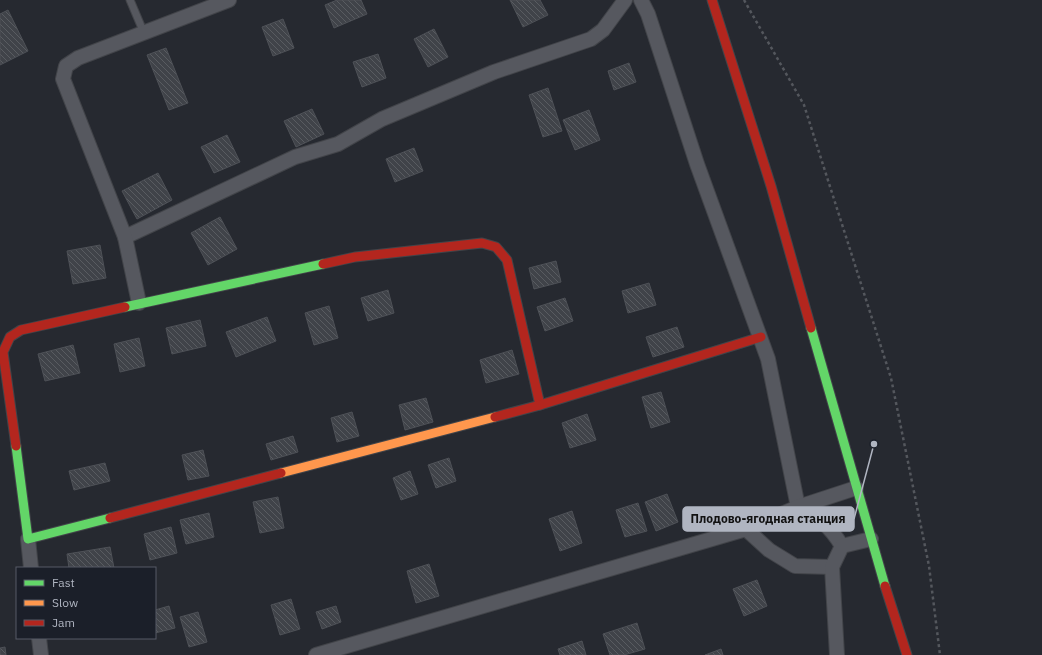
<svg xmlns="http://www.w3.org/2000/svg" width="1042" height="655" viewBox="0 0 1042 655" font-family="'IBM Plex Sans',sans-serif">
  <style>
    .building { fill: url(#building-back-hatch); stroke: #4e5157 }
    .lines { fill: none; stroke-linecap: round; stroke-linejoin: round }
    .lane-casing { stroke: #424449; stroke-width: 9 }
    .street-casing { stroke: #424449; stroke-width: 16 }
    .fast-casing { stroke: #424449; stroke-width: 11 }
    .slow-casing { stroke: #424449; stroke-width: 11 }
    .jam-casing { stroke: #424449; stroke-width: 11 }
    .path { stroke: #54575d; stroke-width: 2.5; stroke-dasharray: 3 3; stroke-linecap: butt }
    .lane { stroke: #56585f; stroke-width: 7 }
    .street { stroke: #56585f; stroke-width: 14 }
    .fast { stroke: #63d668; stroke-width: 9 }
    .slow { stroke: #ff974d; stroke-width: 9 }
    .jam { stroke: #b3261e; stroke-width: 9 }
    .leader { fill: none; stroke: #b0b5c1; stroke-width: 1.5 }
    .callout-dot { fill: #b0b5c1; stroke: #1b1f29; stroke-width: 1.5 }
    .callout { fill: #b0b5c1; stroke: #b0b5c1; stroke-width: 1.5 }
    .callout-label { font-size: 12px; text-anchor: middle; font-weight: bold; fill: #111 }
  </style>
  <defs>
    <pattern id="building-back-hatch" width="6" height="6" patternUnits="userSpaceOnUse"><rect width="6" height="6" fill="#404349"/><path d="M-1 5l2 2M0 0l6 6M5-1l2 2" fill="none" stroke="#595c61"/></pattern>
  </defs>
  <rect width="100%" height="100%" fill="#262930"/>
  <g class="building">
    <path d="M337,0h24l6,14 -33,14 -9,-23z"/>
    <path d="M510,0h30l8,15 -25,12z"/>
    <path d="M8,10l20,41 -28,14v-51z"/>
    <path d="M283,19l11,29 -21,8 -11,-29z"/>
    <path d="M434,29l14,28 -20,10 -14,-28z"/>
    <path d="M166,48l22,55 -19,7 -22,-55z"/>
    <path d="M378,54l8,24 -24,9 -9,-25z"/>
    <path d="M629,63l7,19 -22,8 -6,-19z"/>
    <path d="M548,88l14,43 -19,6 -14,-42z"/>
    <path d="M312,109l12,25 -28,13 -12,-26z"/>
    <path d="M589,110l11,30 -25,10 -12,-30z"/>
    <path d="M227,135l13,27 -26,11 -13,-26z"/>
    <path d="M414,148l9,23 -28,11 -9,-23z"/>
    <path d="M158,173l14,27 -35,19 -15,-28z"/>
    <path d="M220,217l17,32 -29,16 -17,-32z"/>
    <path d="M100,245l6,33 -33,6 -6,-33z"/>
    <path d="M556,261l5,21 -27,7 -5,-21z"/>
    <path d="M649,283l7,22 -28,8 -6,-22z"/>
    <path d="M388,290l6,23 -26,8 -7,-23z"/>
    <path d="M565,298l8,23 -28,10 -8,-24z"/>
    <path d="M329,306l9,32 -24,7 -9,-32z"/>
    <path d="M267,317l9,24 -40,16 -10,-25z"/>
    <path d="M200,320l6,26 -34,8 -6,-26z"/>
    <path d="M677,327l7,20 -31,10 -7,-20z"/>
    <path d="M139,338l6,28 -25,6 -6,-28z"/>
    <path d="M73,345l7,28 -35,8 -7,-27z"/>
    <path d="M512,350l7,24 -33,9 -6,-23z"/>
    <path d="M661,392l9,30 -19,6 -9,-31z"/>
    <path d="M426,398l7,24 -28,8 -6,-25z"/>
    <path d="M352,412l7,24 -22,6 -6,-24z"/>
    <path d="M587,414l9,26 -26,8 -8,-25z"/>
    <path d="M293,436l5,16 -27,8 -5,-16z"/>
    <path d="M203,450l6,26 -21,4 -6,-25z"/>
    <path d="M449,458l7,23 -20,7 -8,-23z"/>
    <path d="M105,463l5,18 -36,9 -5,-19z"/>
    <path d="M410,471l8,23 -17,6 -8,-22z"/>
    <path d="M667,494l11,28 -22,9 -11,-29z"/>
    <path d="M278,497l6,31 -24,5 -7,-31z"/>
    <path d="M638,503l9,28 -22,6 -9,-27z"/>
    <path d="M572,511l10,32 -22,8 -11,-32z"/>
    <path d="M209,513l5,24 -28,7 -6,-24z"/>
    <path d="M171,527l6,26 -27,7 -6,-26z"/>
    <path d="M110,547l4,21h-45l-2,-14z"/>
    <path d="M429,564l10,32 -23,7 -9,-32z"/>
    <path d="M757,580l10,26 -23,10 -11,-27z"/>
    <path d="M291,599l9,30 -20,6 -9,-30z"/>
    <path d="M169,606l6,22 -20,5v-23z"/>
    <path d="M336,606l5,16 -19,7 -6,-17z"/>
    <path d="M198,612l9,30 -18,5 -9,-30z"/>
    <path d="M637,623l8,26 -21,6h-14l-7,-21z"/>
    <path d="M582,641l4,14h-26l-2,-6z"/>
    <path d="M5,647l1,8h-6v-7z"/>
    <path d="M721,649l2,6h-18z"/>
  </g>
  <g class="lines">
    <defs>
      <path id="lane" d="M130,0l14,33"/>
      <g id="street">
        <path d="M641,0l7,14 49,150 71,195 30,148c21,11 31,18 44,39"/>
        <path d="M125,237l170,-80 43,-13 44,-25 112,-47 97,-33 12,-9 22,-30"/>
        <path d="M139,303l-14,-66 -62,-158 3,-13 12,-8 151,-58"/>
        <path d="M746,529l23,21 26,16 37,1"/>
        <path d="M28,539l3,29"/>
        <path d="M39,638l2,17"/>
        <path d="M316,655l430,-126 52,-22 58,-19"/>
        <path d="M837,655l-5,-88 10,-21 29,-7"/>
      </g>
      <g id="fast">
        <path d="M125,307l198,-43"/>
        <path d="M811,328l74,258"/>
        <path d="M16,446l12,93 82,-21"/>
      </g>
      <path id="slow" d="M281,473l214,-56"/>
      <g id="jam">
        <path d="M712,0l59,186 40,142"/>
        <path d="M323,264l32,-7 127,-14 14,4 11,13 33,145"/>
        <path d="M495,417l45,-12 221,-68"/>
        <path d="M16,446l-13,-94 7,-15 11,-7 104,-23"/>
        <path d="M110,518l171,-45"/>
        <path d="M885,586l22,69"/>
      </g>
    </defs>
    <use href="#lane" class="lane-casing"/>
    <use href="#street" class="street-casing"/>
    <use href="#fast" class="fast-casing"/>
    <use href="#slow" class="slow-casing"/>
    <use href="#jam" class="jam-casing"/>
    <path class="path" d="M744,0l60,105 87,273 38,188 11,89"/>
    <use href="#lane" class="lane"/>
    <use href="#street" class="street"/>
    <use href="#fast" class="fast"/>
    <use href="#slow" class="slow"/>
    <use href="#jam" class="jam"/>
  </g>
  <path class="leader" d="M874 444L854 519"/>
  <circle class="callout-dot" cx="874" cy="444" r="4"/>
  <rect class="callout" x="683" y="507" width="171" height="24" rx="4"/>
  <g class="callout-label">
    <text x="768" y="523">Плодово-ягодная станция</text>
  </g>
  <rect x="16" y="567" width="140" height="72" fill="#1b1f29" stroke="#575b66"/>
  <rect x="24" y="580" width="20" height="6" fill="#63d668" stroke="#575b66"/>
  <text x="52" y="587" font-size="12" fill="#b0b5c1">Fast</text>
  <rect x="24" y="600" width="20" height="6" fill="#ff974d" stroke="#575b66"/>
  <text x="52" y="607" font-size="12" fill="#b0b5c1">Slow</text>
  <rect x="24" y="620" width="20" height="6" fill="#b3261e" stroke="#575b66"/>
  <text x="52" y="627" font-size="12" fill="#b0b5c1">Jam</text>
</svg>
